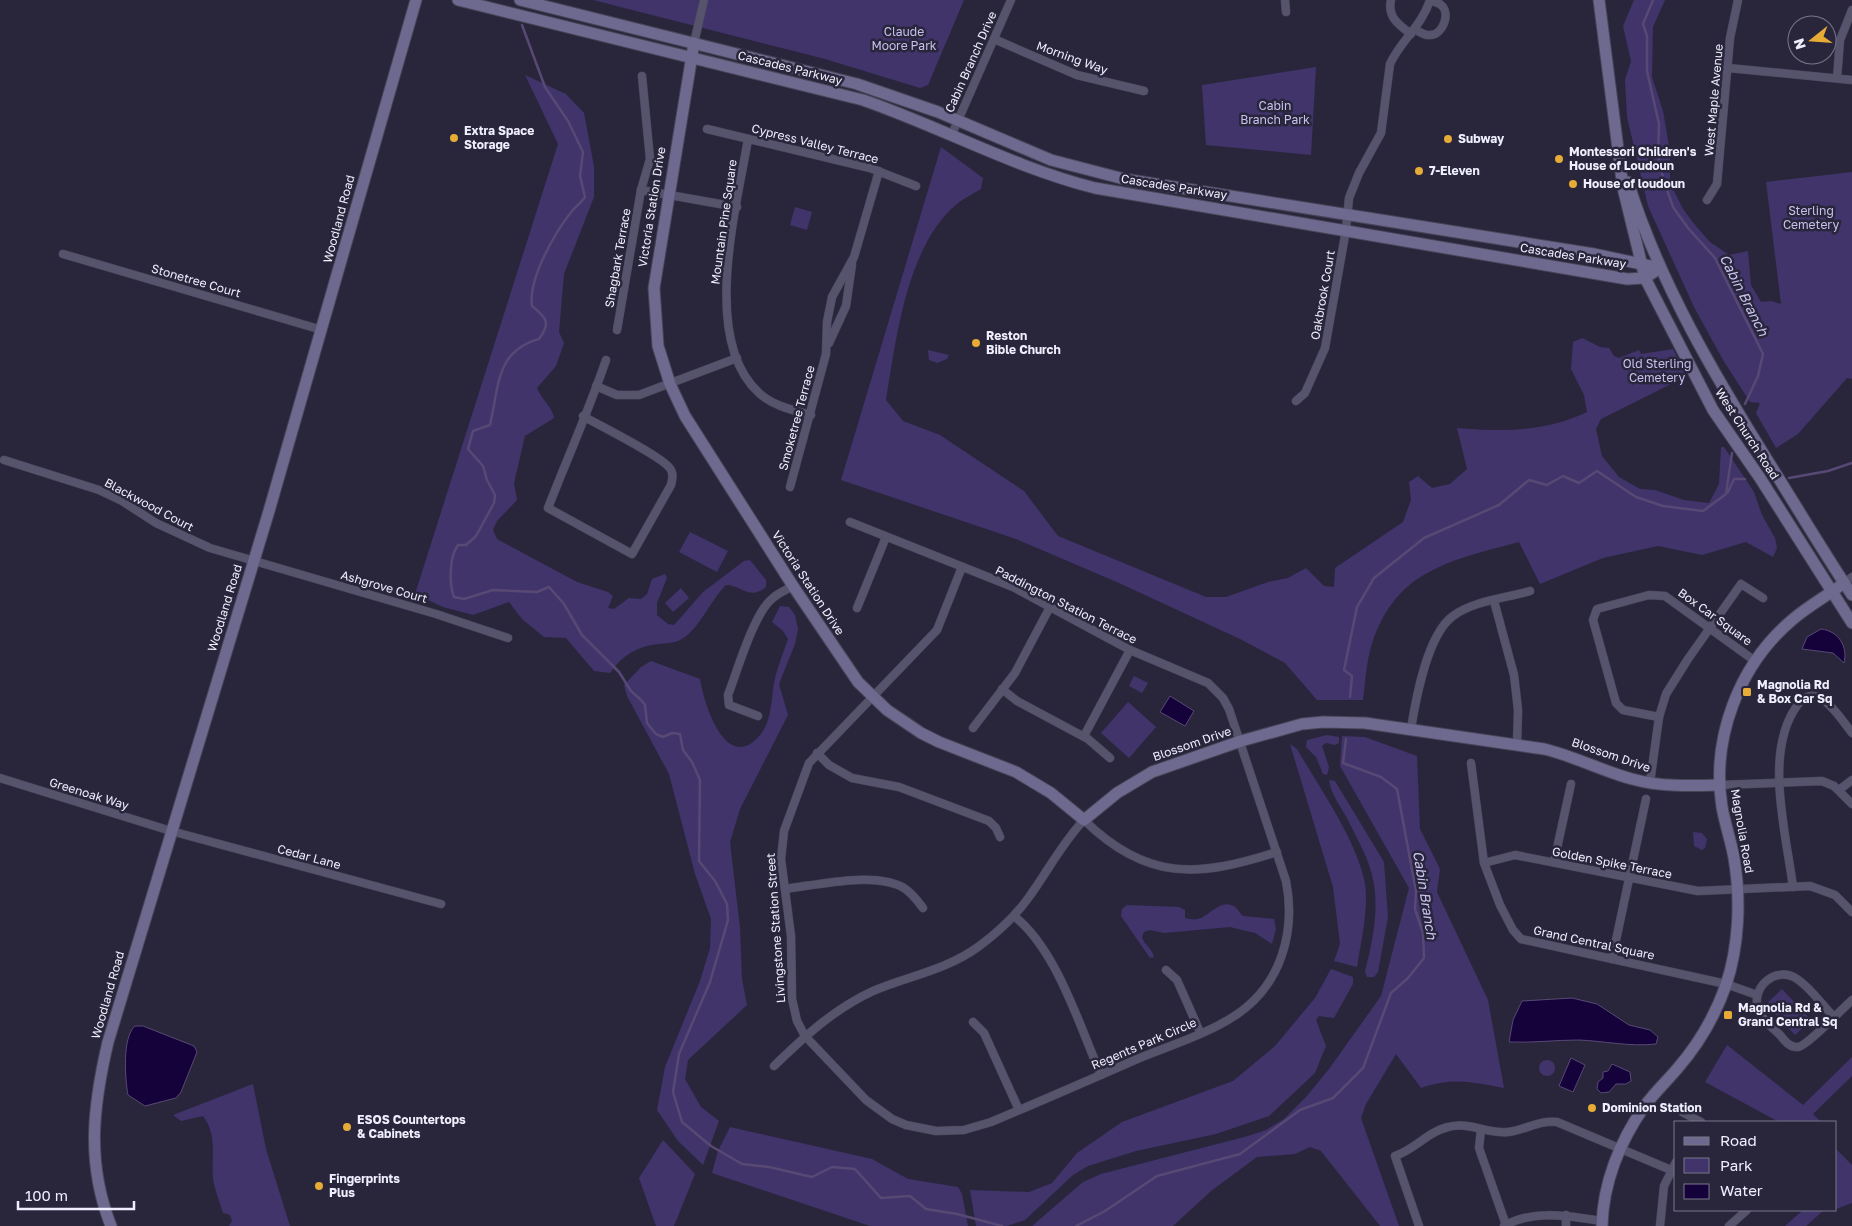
<svg xmlns="http://www.w3.org/2000/svg" width="1852" height="1226" viewBox="0 0 1852 1226" font-family="'Golos Text',sans-serif">
  <style>
    .green { fill: #40346b }
    .water { fill: #16023a; stroke: #574974 }
    .lines { fill: none; stroke-linecap: round; stroke-linejoin: round }
    .stream { stroke: #574974; stroke-width: 2.5 }
    .street-casing { stroke: #474457; stroke-width: 9 }
    .secondary-casing { stroke: #474457; stroke-width: 13 }
    .street { stroke: #56536c; stroke-width: 8 }
    .secondary { stroke: #6e698e; stroke-width: 11 }
    .poi-dot { fill: #e6ac36; stroke: #29263c; stroke-width: 2 }
    .labels { text-anchor: middle; stroke-width: 5; stroke-linejoin: round; paint-order: stroke }
    .park-label { font-size: 12px; fill: #c7c1ed; stroke: #29263c }
    .street-label { font-size: 12px; fill: #efeefd; stroke: #29263c }
    .poi-label { font-size: 12px; font-weight: bold; fill: #efeefd; stroke: #29263c; text-anchor: start }
    .water-label { font-size: 14px; font-style: italic; fill: #cac5f1; stroke: #29263c }
  </style>
  <rect width="100%" height="100%" fill="#29263c"/>
  <g class="green">
    <path d="M593,0h371l-36,85 -8,3 -95,-29z"/>
    <path d="M1634,0h31l-12,27 -1,50 11,34 7,41v31l13,26 12,16 15,17 19,13 19,-4 3,34 10,17 10,-1 10,3 -15,-122 86,-10v207l-5,-1 -49,56 -22,14 -20,-35 4,-10 -10,-1 -27,-42 -29,-53 -46,-101 -21,-89 -2,-37 6,-19 -8,-35z"/>
    <path d="M1316,67l-5,88 -105,-10 -4,-60z"/>
    <path d="M525,75l41,19 18,19 10,53v31l-30,77 -5,58 5,11 -8,23 -19,22c4,11 15,18 17,30l-29,18 -11,47 3,17 -20,21 -4,9 4,9 80,43 31,10 5,4 -5,12 6,1 15,-11 12,1 6,-5 5,-15 13,-5 2,4 -10,25v12l11,9 6,1 29,-33 41,-31 6,-1 16,20v7c-17,14 -24,-2 -40,-2 -15,14 -29,49 -48,56 -6,2 -13,2 -19,3 -21,2 -37,11 -49,29l-16,-2 -28,-33 -22,-1 -22,-18 -13,-17 -36,13 -30,-8 -28,-13 143,-450z"/>
    <path d="M941,147l42,31 -2,11c-7,4 -16,9 -23,14 -51,41 -62,136 -72,197l17,21 37,14 84,56 34,45 148,61h20l42,-15 20,-4 18,-10 18,18 10,1 1,-19 68,-46 8,-22 -2,-18 9,-6 14,12 18,-4 17,-15 -10,-41c45,4 88,4 130,-16l-3,-17 -13,-26 2,-27 9,-4 18,9 9,1 5,8 5,2 20,-8 2,4 32,-5 14,27 -86,43 -5,10 6,27 17,21 21,12 15,1 29,10 25,3 10,-19 2,-37h3l30,45 8,23 13,23 2,10 -4,9 -27,-15 -44,13 -44,-9 -55,12 -63,26 -21,-42c-71,19 -127,29 -149,109 -4,15 -5,33 -7,49h-46l-32,-37 -45,-24 -121,-56 -103,-44 -175,-59z"/>
    <path d="M795,207l17,5 -5,18 -17,-5z"/>
    <path d="M928,350l21,5 -2,4 -10,4 -8,-3z"/>
    <path d="M690,532l38,19 -11,21 -38,-20z"/>
    <path d="M681,588l8,10 -16,14 -8,-9z"/>
    <path d="M780,606l9,1 6,8 3,14 -3,15 -16,40 9,31 -48,94 -10,33 10,86 2,51 5,26 -59,55 -3,19 16,28 18,14 -16,44 -25,-24 -21,-31 8,-43 35,-86 10,-33 1,-29 -16,-45 -26,-100 -42,-78 -3,-11 17,-18 10,-6 49,18c4,25 26,96 60,56 12,-14 11,-35 14,-52 3,-15 9,-29 14,-44l-5,-8 -11,-9z"/>
    <path d="M1134,676l14,7 -6,10 -13,-7z"/>
    <path d="M1128,702l28,25 -27,31 -28,-25z"/>
    <path d="M1327,735l12,2v6l-4,2 -9,-2 -4,3 7,21 -2,8 -4,-1 -7,-17 -10,-10 1,-7z"/>
    <path d="M1342,736l23,1 52,19 3,73 20,40 -3,23 51,108 16,88c-32,-6 -51,-11 -83,0l-25,-34 -30,50 -5,14 38,108h-19l-59,-75 -11,-4 -15,7 -38,3 -46,34 -38,35h-141l51,-44 18,-8 147,-38 18,-6 18,-11 22,-22 23,-28 52,-73 28,-108 -69,-122z"/>
    <path d="M1290,744l7,5c22,38 57,87 67,130 6,24 -3,63 -7,88l-23,-6 6,-17 -7,-57z"/>
    <path d="M1329,780l6,1 49,81 4,55 -10,55 -4,5h-7l-2,-6c8,-30 15,-65 7,-96 -4,-18 -15,-36 -23,-53 -7,-14 -18,-27 -20,-42z"/>
    <path d="M1693,832l9,1 5,6 -2,9 -3,2 -8,-4z"/>
    <path d="M1127,905l52,2 6,3v8c4,1 9,2 13,1 10,-2 24,-22 37,-12 3,2 5,7 8,9l31,3 2,10 -4,15 -17,-11 -25,-6 -66,6 -14,-3 -6,2 -2,5c2,8 11,12 12,20l-4,1 -29,-42 1,-7z"/>
    <path d="M1331,969l22,8v7l-19,34 -15,-2 -3,4 10,26 -11,27 -46,43 -53,18 -80,17 -48,15 -15,9 -48,45 -18,6h-31l-6,-36 59,2 23,-9 25,-30 45,-31 111,-41 42,-35 40,-48z"/>
    <path d="M1782,989l29,31 -16,15 -29,-31z"/>
    <path d="M1727,1045l76,60 49,-48v19l-39,38 8,8h-42l-74,-40z"/>
    <circle cx="1547" cy="1068" r="8"/>
    <path d="M253,1084l13,65 24,77h-61l3,-5 -2,-6 -7,-2c-3,-11 -9,-24 -10,-35 -2,-23 5,-42 -10,-62l-22,5 -8,-6z"/>
    <path d="M730,1127l142,32 36,20 50,8 4,7 6,32h-98l-158,-53 6,-22z"/>
    <path d="M663,1140l32,34 -21,52h-18l-17,-48z"/>
    <path d="M1836,1149l16,16v38l-16,6z"/>
    <path d="M1803,1210h21l-18,16h-21z"/>
  </g>
  <g class="water">
    <path d="M1821,629c18,2 27,18 23,34l-11,-10 -31,-4 5,-12z"/>
    <path d="M1170,696l24,15 -9,15 -25,-14z"/>
    <path d="M1572,998l25,6 32,21 21,5 8,7 -2,7c-26,3 -52,-3 -77,-4 -24,0 -46,3 -70,2l4,-22 9,-19z"/>
    <path d="M135,1026h8l51,20 3,6 -16,40 -5,6 -31,8 -17,-11c-3,-16 -6,-58 7,-69z"/>
    <path d="M1571,1058l14,7 -12,27 -14,-6z"/>
    <path d="M1612,1064l18,8 1,9 -5,3h-10l-7,8 -8,1 -4,-4 1,-7 5,-4v-6l5,-1z"/>
  </g>
  <g class="lines">
    <g class="stream">
      <path d="M1653,0l-10,24 4,12v35l12,53 -1,30 5,24 10,29 15,21 27,30 48,96 -5,22 -13,28"/>
      <path d="M522,25l23,62 23,34 15,31 -3,24 5,21c-4,6 -9,9 -13,14 -17,21 -44,68 -40,95 15,12 19,17 7,33 -44,12 -40,49 -49,86l-17,6 -5,18 15,17 4,14 8,15 -1,8 -18,33 -10,9h-8c-9,12 -9,39 -4,52l10,2 29,-9 44,2 12,-5 15,17 18,31 37,37 12,19 10,9 4,5 2,18 9,11 7,3 9,-4 8,1 3,16 9,12 8,18 -1,81 16,20 12,23 1,16 -18,62 -31,72 -6,38 9,30 29,24 31,18 27,3 43,10 20,-10 23,2 26,29 29,-2 16,13 31,5 45,12"/>
      <path d="M1789,478l39,-7 24,-8"/>
      <path d="M1728,492l6,-13h11"/>
      <path d="M1350,697l2,-21 -8,-6 13,-63 17,-29 50,-40 75,-33 30,-25 18,5 16,-9 16,7 18,-12 39,26 27,9 40,5 23,-17 6,-41"/>
      <path d="M1076,1226l29,-15 52,-35 83,-22 60,-44 33,-12 30,-30 28,-75 17,-15 16,-20 -1,-25 -8,-24 1,-18 -19,-102 -16,-12 -38,-14 3,-24"/>
    </g>
    <defs>
      <g id="street">
        <path d="M1285,0l1,12"/>
        <path d="M1391,0c-4,17 8,25 20,34"/>
        <path d="M1416,30c4,2 9,6 14,5 13,0 21,-22 11,-30 -3,-3 -8,-3 -11,-5"/>
        <path d="M994,39l83,36 67,16"/>
        <path d="M694,43l10,-43"/>
        <path d="M1728,68l124,12"/>
        <path d="M1837,78l3,-38 12,-30"/>
        <path d="M707,129l163,39 46,18"/>
        <path d="M952,134l59,-134"/>
        <path d="M748,139c-11,67 -48,201 11,254 14,13 34,17 52,22"/>
        <path d="M641,190l96,17"/>
        <path d="M1707,200l10,-16 13,-146 8,-38"/>
        <path d="M63,254l259,76"/>
        <path d="M617,330l24,-140 9,-31 -8,-83"/>
        <path d="M829,343l17,-37 6,-42"/>
        <path d="M596,386l21,9h22l98,-37"/>
        <path d="M1296,401l9,-8 20,-45 21,-118 3,-32 10,-25 22,-40 9,-69c11,-24 32,-38 40,-64"/>
        <path d="M583,416c15,9 83,42 88,54 3,5 1,10 0,15l-39,69 -84,-46c19,-49 41,-98 58,-148"/>
        <path d="M4,460l95,30 23,11 34,22 54,25 226,66 72,24"/>
        <path d="M790,487l36,-133 1,-32 5,-25 22,-40 25,-86"/>
        <path d="M850,522l163,65 117,63 78,33 15,15 6,11 57,172c10,51 -5,104 -50,134 -30,20 -68,31 -101,45 -48,21 -96,42 -144,62l-27,8 -28,1 -30,-6 -14,-6 -26,-19 -61,-64 -8,-15 -5,-22 -1,-63 -10,-77 3,-28 25,-68 128,-133 25,-63"/>
        <path d="M1844,583l8,-6"/>
        <path d="M1494,601l20,74 4,35 -1,35"/>
        <path d="M857,608l29,-71"/>
        <path d="M1002,689l15,12 71,38 22,19"/>
        <path d="M758,716l-29,-11 -1,-10c9,-23 26,-83 45,-97 5,-5 13,-8 20,-12"/>
        <path d="M1659,717l-36,-7 -7,-7 -23,-83 4,-11 52,-14 16,1 90,65"/>
        <path d="M973,728l42,-55 35,-66"/>
        <path d="M1411,729c5,-31 16,-94 42,-113 20,-15 53,-18 77,-25"/>
        <path d="M1084,736l46,-86"/>
        <path d="M817,753l12,12 23,13 47,9 90,34 7,7 4,9"/>
        <path d="M1471,763l13,100 16,42 13,25 8,9 205,45 31,11"/>
        <path d="M0,778l171,53 270,73"/>
        <path d="M1650,783l9,-66 7,-23 22,-35 53,-75 22,14"/>
        <path d="M1720,785l102,-4 12,5 18,18"/>
        <path d="M1839,790l13,-10"/>
        <path d="M1554,862l17,-78"/>
        <path d="M1484,863l31,-8 183,36 112,-5 25,9 17,17"/>
        <path d="M1793,887c-7,-54 -29,-133 3,-180 20,-31 44,11 56,26"/>
        <path d="M785,889c32,-4 90,-18 119,-1 8,5 13,12 19,20"/>
        <path d="M1014,916c43,34 65,109 87,159"/>
        <path d="M1612,959l34,-160"/>
        <path d="M1166,970l11,10 23,52"/>
        <path d="M1834,1017c-12,-12 -23,-29 -37,-38 -21,-14 -46,8 -39,30 3,10 15,19 22,26 5,6 10,13 18,12 9,-1 45,-39 54,-47"/>
        <path d="M973,1022l11,11 35,77"/>
        <path d="M774,1066c31,-30 60,-57 99,-75 36,-15 73,-21 105,-44 19,-14 37,-30 51,-50 19,-26 33,-54 55,-77 63,62 115,57 193,32"/>
        <path d="M1682,1112l19,10"/>
        <path d="M1481,1129l-2,19 27,77"/>
        <path d="M1566,1215v11"/>
        <path d="M1419,1226l-24,-70c21,-7 32,-24 53,-29 21,-6 39,7 60,5 18,-2 30,-12 49,-10l114,48"/>
        <path d="M1504,1226c30,-17 65,-10 98,-5"/>
        <path d="M1660,1226l4,-40 12,-24"/>
        <path d="M1729,1226l18,-16"/>
      </g>
      <g id="secondary">
        <path d="M458,0l405,100c78,27 152,68 232,88l532,91 18,-1 15,-10"/>
        <path d="M520,0l337,84 81,28 113,48 73,19 470,75 66,14"/>
        <path d="M1599,0l24,188 22,90 68,132 47,68 92,145"/>
        <path d="M694,43l-40,245 4,58 12,38 15,32 108,170 65,96 29,28 34,23 18,9 77,30 35,21 33,27 33,-27 35,-21 89,-31 61,-17 21,-2 42,1 179,26c30,7 58,22 88,30 29,8 58,7 88,6"/>
        <path d="M1628,182c32,102 87,194 143,284 27,43 53,87 81,129"/>
        <path d="M111,1226c-25,-63 -18,-120 -3,-184l161,-531 147,-511"/>
        <path d="M1602,1226c1,-43 18,-85 42,-119 10,-14 22,-25 33,-38 21,-24 38,-53 49,-84 13,-39 15,-86 8,-127 -3,-17 -9,-34 -12,-51 -11,-69 17,-142 70,-187 16,-14 35,-24 52,-37"/>
      </g>
    </defs>
    <use href="#street" class="street-casing"/>
    <use href="#secondary" class="secondary-casing"/>
    <use href="#street" class="street"/>
    <use href="#secondary" class="secondary"/>
  </g>
  <g class="poi-dot">
    <circle cx="454" cy="138" r="5"/>
    <circle cx="1448" cy="139" r="5"/>
    <circle cx="1559" cy="159" r="5"/>
    <circle cx="1419" cy="171" r="5"/>
    <circle cx="1573" cy="184" r="5"/>
    <circle cx="976" cy="343" r="5"/>
    <rect x="1742" y="687" width="10" height="10" rx="2.5"/>
    <rect x="1723" y="1010" width="10" height="10" rx="2.5"/>
    <circle cx="1592" cy="1108" r="5"/>
    <circle cx="347" cy="1127" r="5"/>
    <circle cx="319" cy="1186" r="5"/>
  </g>
  <g class="labels">
    <g class="park-label">
      <text x="904" y="36">Claude<tspan x="904" dy="14">Moore Park</tspan></text>
      <text x="1275" y="110">Cabin<tspan x="1275" dy="14">Branch Park</tspan></text>
      <text x="1811" y="215">Sterling<tspan x="1811" dy="14">Cemetery</tspan></text>
      <text x="1657" y="368">Old Sterling<tspan x="1657" dy="14">Cemetery</tspan></text>
    </g>
    <g class="street-label">
      <text transform="translate(1072 58) rotate(20)" y="4">Morning Way</text>
      <text transform="translate(971 62) rotate(-66)" y="4">Cabin Branch Drive</text>
      <text transform="translate(790 68) rotate(14)" y="4">Cascades Parkway</text>
      <text transform="translate(1714 100) rotate(-85)" y="4">West Maple Avenue</text>
      <text transform="translate(815 144) rotate(14)" y="4">Cypress Valley Terrace</text>
      <text transform="translate(1174 187) rotate(9)" y="4">Cascades Parkway</text>
      <text transform="translate(652 207) rotate(-81)" y="4">Victoria Station Drive</text>
      <text transform="translate(339 219) rotate(-75)" y="4">Woodland Road</text>
      <text transform="translate(724 222) rotate(-82)" y="4">Mountain Pine Square</text>
      <text transform="translate(1573 256) rotate(9)" y="4">Cascades Parkway</text>
      <text transform="translate(618 258) rotate(-80)" y="4">Shagbark Terrace</text>
      <text transform="translate(196 281) rotate(16)" y="4">Stonetree Court</text>
      <text transform="translate(1323 295) rotate(-80)" y="4">Oakbrook Court</text>
      <text transform="translate(797 418) rotate(-75)" y="4">Smoketree Terrace</text>
      <text transform="translate(1747 434) rotate(57)" y="4">West Church Road</text>
      <text transform="translate(149 505) rotate(28)" y="4">Blackwood Court</text>
      <text transform="translate(808 583) rotate(57)" y="4">Victoria Station Drive</text>
      <text transform="translate(384 587) rotate(16)" y="4">Ashgrove Court</text>
      <text transform="translate(1066 605) rotate(27)" y="4">Paddington Station Terrace</text>
      <text transform="translate(225 608) rotate(-73)" y="4">Woodland Road</text>
      <text transform="translate(1715 617) rotate(36)" y="4">Box Car Square</text>
      <text transform="translate(1192 744) rotate(-19)" y="4">Blossom Drive</text>
      <text transform="translate(1611 755) rotate(19)" y="4">Blossom Drive</text>
      <text transform="translate(89 794) rotate(17)" y="4">Greenoak Way</text>
      <text transform="translate(1742 831) rotate(80)" y="4">Magnolia Road</text>
      <text transform="translate(309 857) rotate(15)" y="4">Cedar Lane</text>
      <text transform="translate(1612 863) rotate(11)" y="4">Golden Spike Terrace</text>
      <text transform="translate(776 928) rotate(-94)" y="4">Livingstone Station Street</text>
      <text transform="translate(1594 943) rotate(12)" y="4">Grand Central Square</text>
      <text transform="translate(108 995) rotate(-74)" y="4">Woodland Road</text>
      <text transform="translate(1144 1044) rotate(-23)" y="4">Regents Park Circle</text>
    </g>
    <g class="poi-label">
      <text x="464" y="135">Extra Space<tspan x="464" dy="14">Storage</tspan></text>
      <text x="1458" y="143">Subway</text>
      <text x="1569" y="156">Montessori Children's<tspan x="1569" dy="14">House of Loudoun</tspan></text>
      <text x="1429" y="175">7-Eleven</text>
      <text x="1583" y="188">House of loudoun</text>
      <text x="986" y="340">Reston<tspan x="986" dy="14">Bible Church</tspan></text>
      <text x="1757" y="689">Magnolia Rd<tspan x="1757" dy="14">&amp; Box Car Sq</tspan></text>
      <text x="1738" y="1012">Magnolia Rd &amp;<tspan x="1738" dy="14">Grand Central Sq</tspan></text>
      <text x="1602" y="1112">Dominion Station</text>
      <text x="357" y="1124">ESOS Countertops<tspan x="357" dy="14">&amp; Cabinets</tspan></text>
      <text x="329" y="1183">Fingerprints<tspan x="329" dy="14">Plus</tspan></text>
    </g>
    <g class="water-label">
      <text transform="translate(1744 295) rotate(63)" y="5">Cabin Branch</text>
      <text transform="translate(1425 895) rotate(81)" y="5">Cabin Branch</text>
    </g>
  </g>
  <rect x="1674" y="1121" width="162" height="90" fill="#29263c" stroke="#787689"/>
  <rect x="1684" y="1137" width="25" height="8" fill="#6e698e" stroke="#787689"/>
  <text x="1720" y="1146" font-size="15" fill="#efeefd">Road</text>
  <rect x="1684" y="1158" width="25" height="15" fill="#40346b" stroke="#787689"/>
  <text x="1720" y="1171" font-size="15" fill="#efeefd">Park</text>
  <rect x="1684" y="1184" width="25" height="15" fill="#16023a" stroke="#787689"/>
  <text x="1720" y="1196" font-size="15" fill="#efeefd">Water</text>
  <g transform="translate(1812 40) rotate(253)"><circle r="24" fill="#29263c" stroke="#787689"/>
  <path d="M0-4L9 19L0 12L-9 19Z" fill="#e6ac36"/>
  <text y="-8" font-size="14" font-weight="bold" text-anchor="middle" fill="#efeefd">N</text>
  </g>
  <path d="M18 1201v8h116v-8" fill="none" stroke="#efeefd" stroke-width="2.5"/>
  <text x="25" y="1201" font-size="15" fill="#efeefd" stroke="#29263c" stroke-width="4" paint-order="stroke">100 m</text>
</svg>
